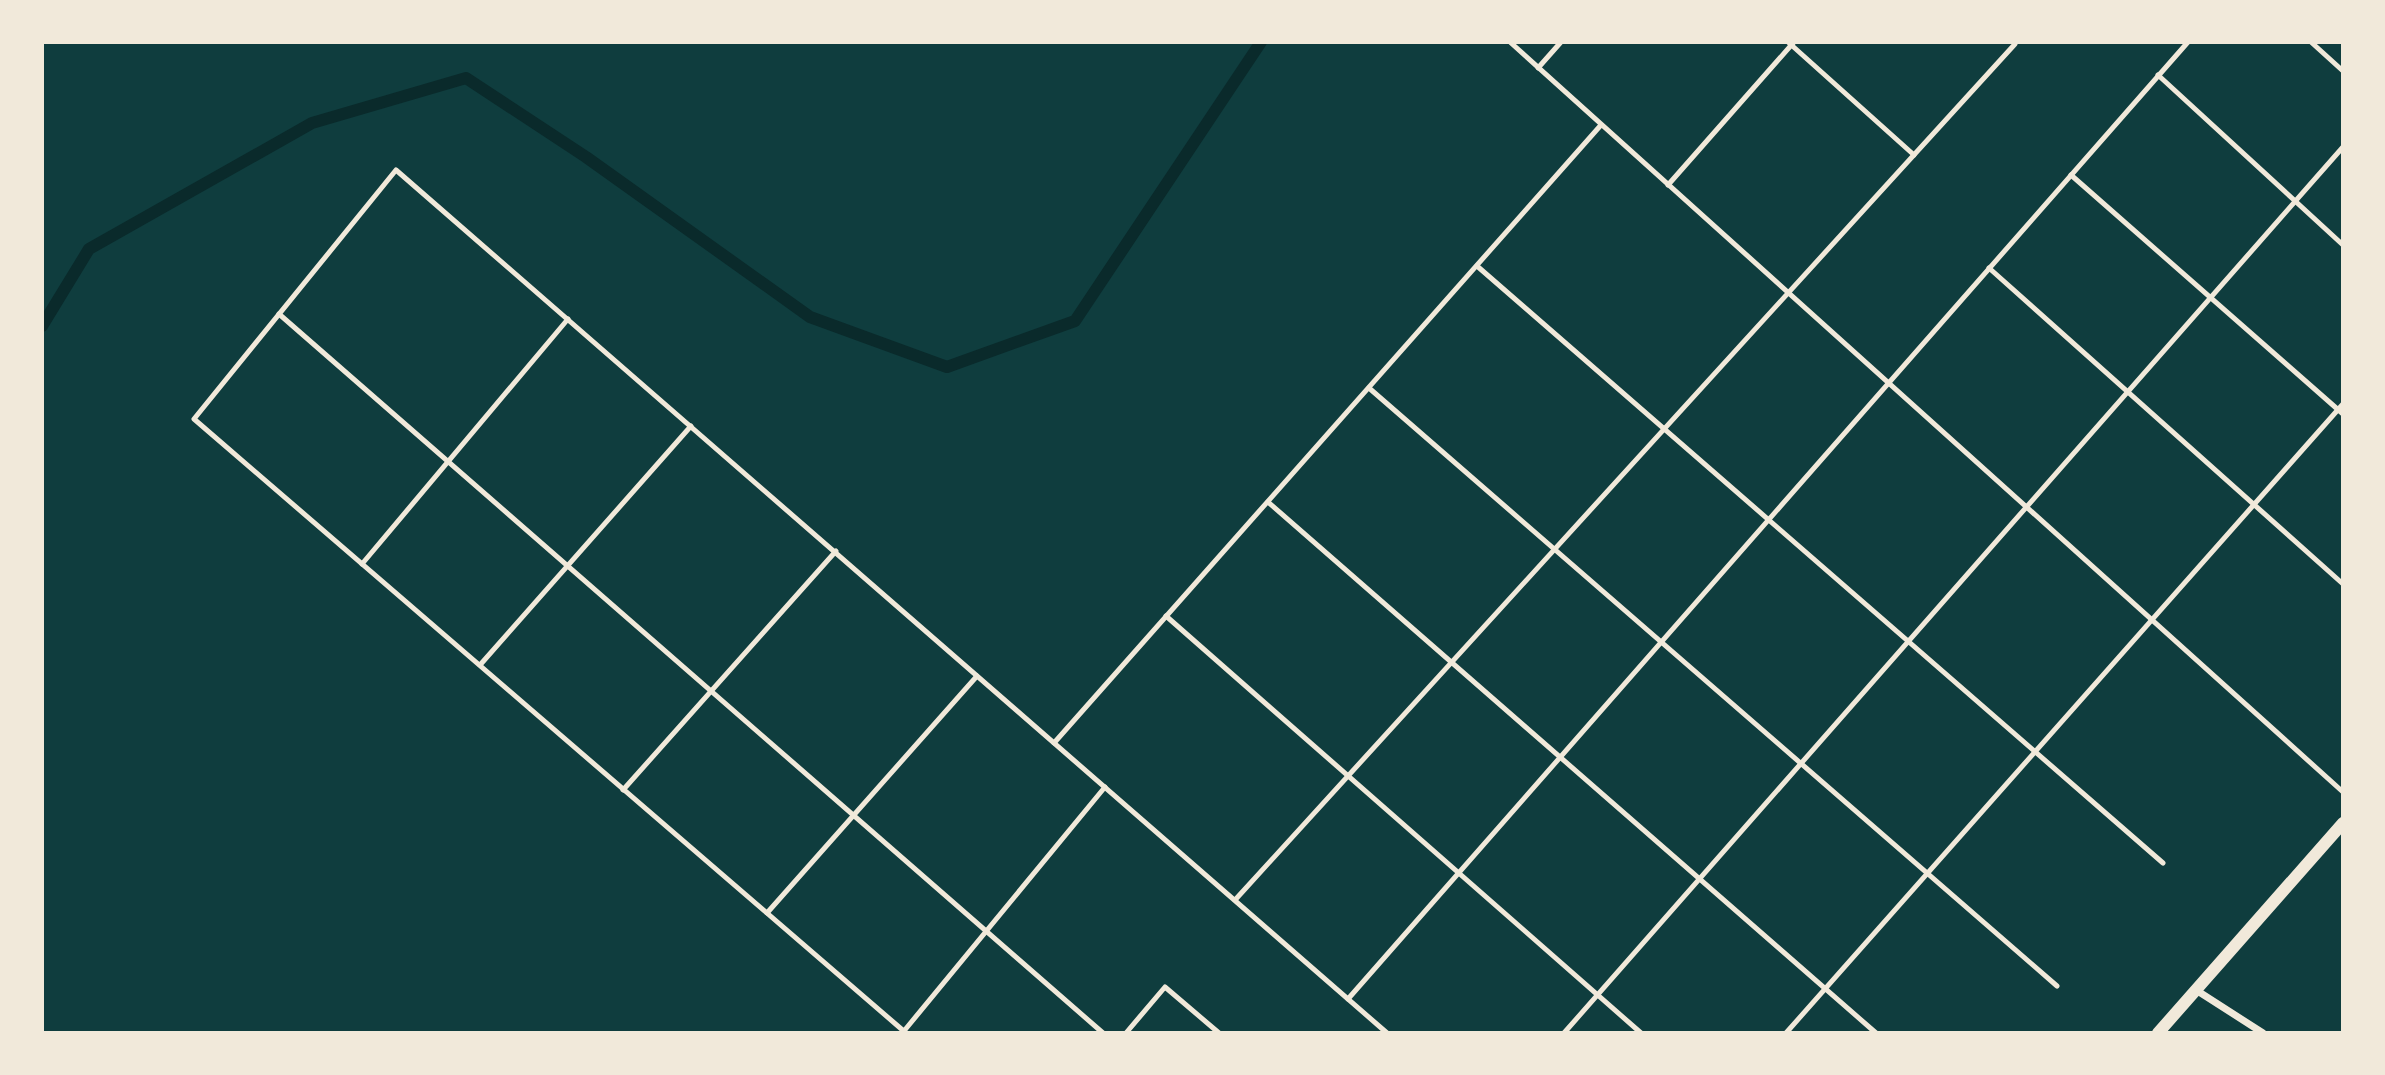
<svg xmlns="http://www.w3.org/2000/svg" width="2385" height="1075" viewBox="0 0 2385 1075" font-family="'Titillium Web',sans-serif">
  <style>
    .lines { fill: none; stroke-linecap: round; stroke-linejoin: round }
    .stream { stroke: #0a2a2b; stroke-width: 12 }
    .service { stroke: #f1e9da; stroke-width: 5 }
    .minor { stroke: #f1e9da; stroke-width: 7 }
    .tertiary { stroke: #f1e9da; stroke-width: 12 }
  </style>
  <rect width="100%" height="100%" fill="#0f3d3e"/>
  <g class="lines">
    <path class="stream" d="M42,326l47,-77 223,-126 154,-45 120,79 224,160 137,50 128,-46 186,-279"/>
    <g class="service">
      <path d="M1510,42l833,750"/>
      <path d="M1788,42l126,113"/>
      <path d="M2311,42l32,29"/>
      <path d="M1538,68l23,-26"/>
      <path d="M2158,75l185,170"/>
      <path d="M2071,175l272,239"/>
      <path d="M1668,185l126,-143"/>
      <path d="M1477,266l686,597"/>
      <path d="M1989,268l354,316"/>
      <path d="M279,314l824,719"/>
      <path d="M1369,388l688,598"/>
      <path d="M1268,502l608,531"/>
      <path d="M362,564l206,-245"/>
      <path d="M1166,616l475,417"/>
      <path d="M480,665l211,-239"/>
      <path d="M1054,743l547,-618"/>
      <path d="M623,790l213,-239"/>
      <path d="M1235,900l780,-856 -2,-2"/>
      <path d="M767,913l210,-237"/>
      <path d="M1348,999l840,-957"/>
      <path d="M904,1031l201,-244"/>
      <path d="M906,1033l-712,-614 202,-249 991,863"/>
      <path d="M1126,1033l39,-46 54,46"/>
      <path d="M1564,1033l779,-886"/>
      <path d="M1786,1033l557,-629"/>
    </g>
    <path class="minor" d="M2196,990l67,43"/>
    <path class="tertiary" d="M2158,1033l185,-210"/>
  </g>
  <rect width="2385" height="1075" fill="none" stroke="#f1e9da" stroke-width="88"/>
</svg>
